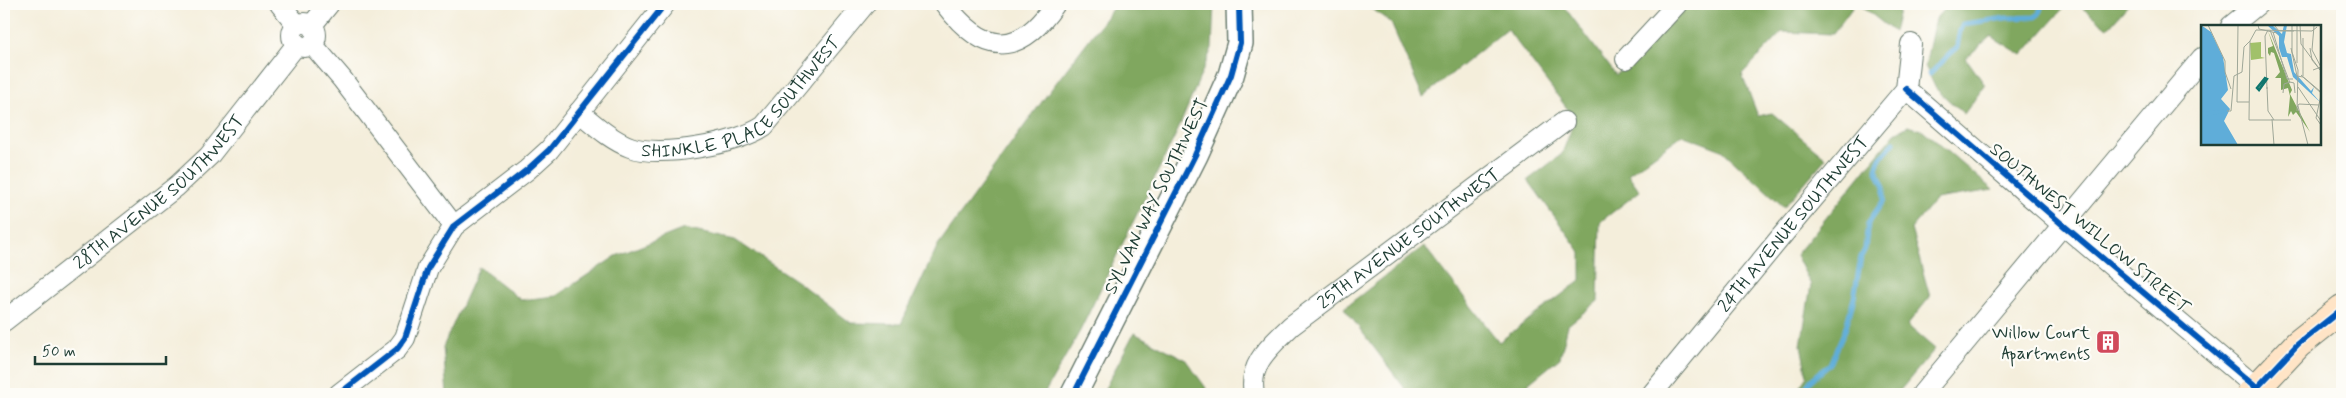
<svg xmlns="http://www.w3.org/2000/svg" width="2346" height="398" viewBox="0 0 2346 398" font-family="Mynerve,sans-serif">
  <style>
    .forest { fill: #80a75e; stroke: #507249 }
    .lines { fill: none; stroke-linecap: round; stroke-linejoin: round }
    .stream { stroke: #5fadd9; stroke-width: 5 }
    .minor-casing { stroke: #6a7b6e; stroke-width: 22 }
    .tertiary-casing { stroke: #6a7b6e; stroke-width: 28 }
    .secondary-casing { stroke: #6a7b6e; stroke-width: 30 }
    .minor { stroke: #fff; stroke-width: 20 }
    .tertiary { stroke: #fff; stroke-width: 25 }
    .secondary { stroke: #ffe4c6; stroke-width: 28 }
    .cycleway-casing { stroke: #fdfcf7; stroke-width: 9 }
    .cycleway { stroke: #0057b8; stroke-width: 6 }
    .labels { text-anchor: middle; stroke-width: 4.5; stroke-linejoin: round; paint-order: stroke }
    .street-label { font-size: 18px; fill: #1f3d34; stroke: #fdfcf7 }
    .poi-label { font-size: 18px; fill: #1f3d34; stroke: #fdfcf7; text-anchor: end }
    .inset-river { fill: none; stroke: #5fadd9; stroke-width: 2.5 }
    .inset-road { fill: none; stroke: #9fa798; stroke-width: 1 }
    .view { fill: #0f766e; fill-opacity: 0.15; stroke: #0f766e; stroke-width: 2.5 }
    .inset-edge { fill: none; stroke: #1f3d34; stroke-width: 2.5 }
  </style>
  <rect width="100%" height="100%" fill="#fdfcf7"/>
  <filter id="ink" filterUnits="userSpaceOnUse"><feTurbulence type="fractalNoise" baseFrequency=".02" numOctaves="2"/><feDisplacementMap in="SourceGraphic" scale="10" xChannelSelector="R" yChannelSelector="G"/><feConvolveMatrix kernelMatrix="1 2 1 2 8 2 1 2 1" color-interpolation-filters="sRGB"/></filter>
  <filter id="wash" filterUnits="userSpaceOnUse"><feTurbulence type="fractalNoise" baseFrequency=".0096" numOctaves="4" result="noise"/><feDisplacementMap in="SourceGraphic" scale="20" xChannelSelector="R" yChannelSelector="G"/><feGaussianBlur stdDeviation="1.12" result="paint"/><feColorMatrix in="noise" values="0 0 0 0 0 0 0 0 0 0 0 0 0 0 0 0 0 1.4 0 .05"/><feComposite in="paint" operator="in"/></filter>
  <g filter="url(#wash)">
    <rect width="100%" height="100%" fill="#f4eedb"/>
    <g class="forest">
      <path d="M1116,4h98l-2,44 -34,82 -98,201 -36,63h-597l-4,-47 36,-80 42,33 35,-4 60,-40 68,-27 51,11 63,42 53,41 50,1 37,-79 108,-149z"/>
      <path d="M1366,4h196l54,71 66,-71h173l-22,30 -51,-2 -40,42 16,42 14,-3 54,45 -42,49 -62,-57 -40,-15 -54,39 12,17 -40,31 -2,79 -30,24 -8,33 -32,26 8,10h-127l-65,-86 80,-62 75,96 82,-62v-27l-53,-73 34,-26 13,-35 -68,-90 -84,68 -32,-74z"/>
      <path d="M1859,4h39l2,2 -6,26z"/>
      <path d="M1949,4h118l-45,51 -31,-19 -25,22 19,27 -21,29 -28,-25 -11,-23 10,-47z"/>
      <path d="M2077,4h52l-21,24z"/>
      <path d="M1908,126l16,5 69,59 -57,9 -25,30 19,68 -23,28 28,24 -38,45h-68l-8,-6 -4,6h-22l12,-18 -6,-31 10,-60 -15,-30 99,-122z"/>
      <path d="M1134,333l51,26 24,33 -3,2h-104z"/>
    </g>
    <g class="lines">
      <g class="stream">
        <path d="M1930,74l27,-27 3,-17 3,-6 43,-6 29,-1 4,-3 3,-10"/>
        <path d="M1801,394l10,-14 19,-16 15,-34 9,-32 7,-41 4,-8 3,-26 16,-23v-13l-8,-18 3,-9 15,-18"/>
      </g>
    </g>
  </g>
  <g filter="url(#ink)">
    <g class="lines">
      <defs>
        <g id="minor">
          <path d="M280,4l17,21"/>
          <path d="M945,4c38,50 73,55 110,0"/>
          <circle cx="304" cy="35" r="12"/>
          <path d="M312,25l17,-21"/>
          <path d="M2231,26l27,-22"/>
          <path d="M312,44l30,35 112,147"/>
          <path d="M1626,59l51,-55"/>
          <path d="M1906,89l157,136 194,163"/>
          <path id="s1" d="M579,112c16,13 32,28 51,35 30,11 108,-3 134,-21l101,-122"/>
          <path id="s2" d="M4,321l173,-135 32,-30 88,-112"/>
          <path d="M339,394l58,-45 8,-11 23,-70 26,-42 73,-56 22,-20 116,-146"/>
          <path id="s3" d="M1254,394c-6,-31 17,-48 37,-68l273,-204"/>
          <path id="s4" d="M1652,394l128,-156 126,-149 5,-45"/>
          <path d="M1922,394l280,-336"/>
        </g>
        <path id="tertiary" d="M1074,394l121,-239 36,-80 9,-32 -1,-39"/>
        <path id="secondary" d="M2251,394l47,-50 44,-35"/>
      </defs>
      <use href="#minor" class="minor-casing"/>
      <use href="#tertiary" class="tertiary-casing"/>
      <use href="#secondary" class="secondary-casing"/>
      <use href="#minor" class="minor"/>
      <use href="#tertiary" class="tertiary"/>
      <use href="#secondary" class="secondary"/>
      <defs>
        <g id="cycleway">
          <path d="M1906,89l157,136 194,163"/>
          <path d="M339,394l58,-45 8,-11 23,-70 26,-42 73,-56 22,-20 116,-146"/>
          <path d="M1074,394l121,-239 36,-80 9,-32 -1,-39"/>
          <path d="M2251,394l47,-50 44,-35"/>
        </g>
      </defs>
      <use href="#cycleway" class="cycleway-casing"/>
      <use href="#cycleway" class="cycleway"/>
    </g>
  </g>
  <defs>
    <symbol id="building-square" viewBox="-11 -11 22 22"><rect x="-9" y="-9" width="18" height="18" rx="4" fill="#d1495b" stroke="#fdfcf7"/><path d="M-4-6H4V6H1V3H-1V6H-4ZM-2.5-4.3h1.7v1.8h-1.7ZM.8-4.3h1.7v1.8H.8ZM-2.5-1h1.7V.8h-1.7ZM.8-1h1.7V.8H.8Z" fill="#fff"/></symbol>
  </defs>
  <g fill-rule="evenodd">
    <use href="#building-square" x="2094" y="328" width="28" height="28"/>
  </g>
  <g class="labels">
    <g class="street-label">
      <text dy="6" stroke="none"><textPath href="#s1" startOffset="194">SHINKLE PLACE SOUTHWEST</textPath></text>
      <text dy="6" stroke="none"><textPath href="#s2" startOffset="202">28TH AVENUE SOUTHWEST</textPath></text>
      <text transform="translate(1156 196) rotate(-64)" y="6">SYLVAN WAY SOUTHWEST</text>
      <text dy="6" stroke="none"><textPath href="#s4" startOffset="221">24TH AVENUE SOUTHWEST</textPath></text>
      <text transform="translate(2090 228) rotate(40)" y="6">SOUTHWEST WILLOW STREET</text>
      <text dy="6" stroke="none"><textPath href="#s3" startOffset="228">25TH AVENUE SOUTHWEST</textPath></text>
    </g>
    <g class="poi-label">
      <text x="2090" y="338">Willow Court<tspan x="2090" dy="21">Apartments</tspan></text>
    </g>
  </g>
  <g transform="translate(2201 25)">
    <rect width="120" height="120" fill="#f4eedb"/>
    <path d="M60,17v15l4,1 -14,2 -1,-17z" fill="#a1c16a"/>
    <path d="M67,6l24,59 -2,4 20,38 -14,-20 -3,3 -2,-4 -3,6 2,-21 -2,-8 -7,2v-12h-6l5,-6 -6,-19 -3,-1 -1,4 -2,-3v-5l5,-2z" fill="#80a75e"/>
    <path d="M0,0l10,7 12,25 5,33 -7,9 9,10 -6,12 14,24h-37zM66,0h5l10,9 2,-9h3l-3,17 3,11 4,1 3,18 17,19 3,-4 -2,6 9,10 -28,-26 -6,-20h-5l-3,-9v-12z" fill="#5fadd9"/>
    <path class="inset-river" d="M0,88l23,-2M0,91l25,-5"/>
    <path class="inset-road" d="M7,0l17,36v11l6,17M37,0l-1,77h12M57,0l1,4 18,4M73,0l5,6h15M91,0v27l6,18 -1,41M96,0v38M99,0l1,19 20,27M120,0v18M69,5l20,53M72,7l14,47h6M102,13v38M49,16l-1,79h42M49,16l6,-11 56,1 5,-4M90,23l6,28 6,1 18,16M109,23l2,12 9,11M112,45l8,-3 -9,-17 2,-24M100,50l20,17M66,62l1,24 6,9M97,62l23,34M66,64l-2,-53 3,-6M82,68l1,-9 6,-2 4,1 1,10M120,70l-5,23 5,7M97,81l10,39M96,82l2,-3 20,1M26,86h4l3,-35 8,-4 2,-25 6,-6M71,94l2,26"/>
    <path class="view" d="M64,53l2,1 -8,11 -2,-2z"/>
    <rect width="120" height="120" class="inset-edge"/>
  </g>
  <rect width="2346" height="398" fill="none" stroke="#fdfcf7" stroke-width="20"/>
  <path d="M35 356v8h131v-8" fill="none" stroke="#1f3d34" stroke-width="2.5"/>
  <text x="42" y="356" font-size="15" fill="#1f3d34" stroke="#fdfcf7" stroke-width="4" paint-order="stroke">50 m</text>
</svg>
